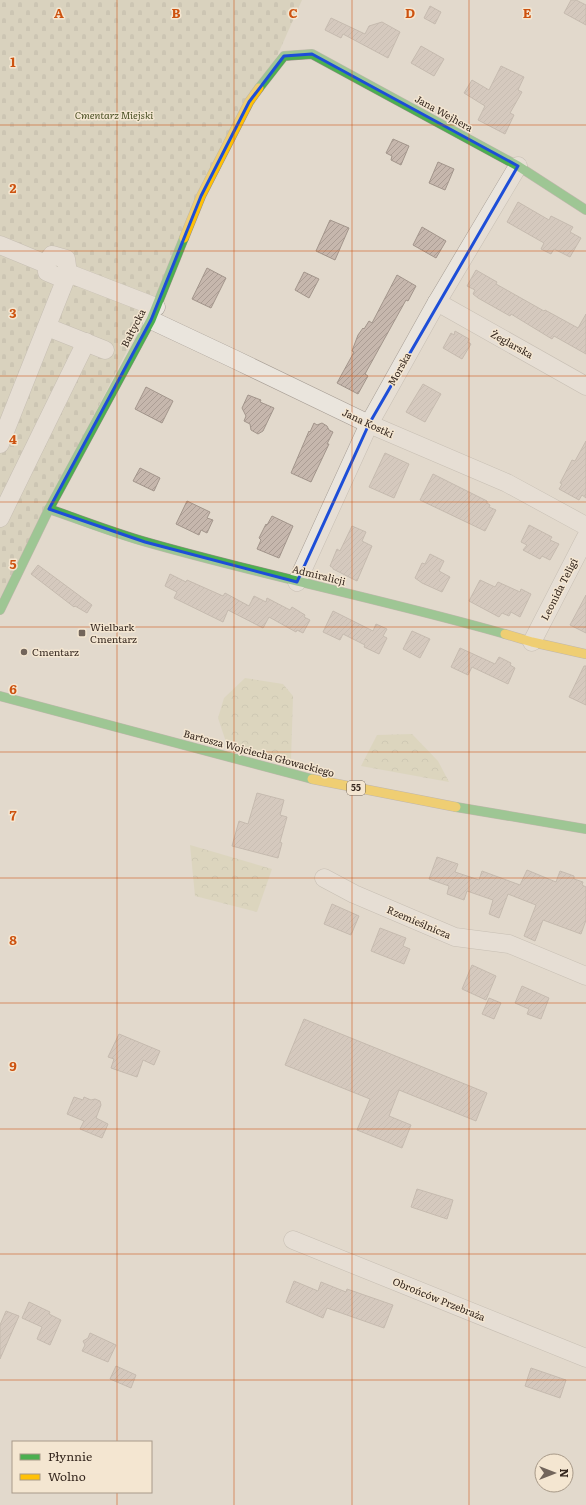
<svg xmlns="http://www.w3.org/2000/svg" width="586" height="1505" viewBox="0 0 586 1505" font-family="Literata,serif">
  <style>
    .forest { fill: url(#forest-crowns) }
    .cemetery { fill: url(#cemetery-stones) }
    .building { fill: url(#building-hatch); stroke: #a2958b }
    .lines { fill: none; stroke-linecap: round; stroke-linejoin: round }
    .street-casing { stroke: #a79e95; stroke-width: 19 }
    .fast-casing { stroke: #978e85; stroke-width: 10 }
    .slow-casing { stroke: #978e85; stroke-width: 10 }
    .street { stroke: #eae5dd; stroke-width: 18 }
    .fast { stroke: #4caf50; stroke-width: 9 }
    .slow { stroke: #ffc107; stroke-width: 9 }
    .marked { fill: none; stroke: #1d4ed8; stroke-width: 3; stroke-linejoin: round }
    .grid { fill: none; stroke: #cd520f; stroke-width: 1; stroke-opacity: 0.55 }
    .poi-dot { fill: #72655b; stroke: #f4e6d1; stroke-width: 1.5 }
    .labels { text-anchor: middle; stroke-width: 3; stroke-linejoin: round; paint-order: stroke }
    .shield { fill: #f4e6d1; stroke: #6e6054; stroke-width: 1 }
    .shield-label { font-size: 9px; font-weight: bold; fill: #35271e }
    .street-label { font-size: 10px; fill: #35271e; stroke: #f4e6d1 }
    .park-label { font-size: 10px; font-style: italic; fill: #4a5125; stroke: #f4e6d1 }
    .poi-label { font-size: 10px; fill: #35271e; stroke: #f4e6d1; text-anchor: start }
    .grid-label { font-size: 13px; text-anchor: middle; font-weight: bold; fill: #cd520f; stroke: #f4e6d1; stroke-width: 3; stroke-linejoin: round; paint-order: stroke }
  </style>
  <defs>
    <pattern id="forest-crowns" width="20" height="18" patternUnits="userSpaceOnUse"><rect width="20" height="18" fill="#d4d1ae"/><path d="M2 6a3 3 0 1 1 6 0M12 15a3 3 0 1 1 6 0" fill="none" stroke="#b7b395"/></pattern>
    <pattern id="cemetery-stones" width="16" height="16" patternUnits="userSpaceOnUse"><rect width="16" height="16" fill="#cecbae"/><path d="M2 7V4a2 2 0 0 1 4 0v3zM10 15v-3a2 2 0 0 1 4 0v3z" fill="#b2ae95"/></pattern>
    <pattern id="building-hatch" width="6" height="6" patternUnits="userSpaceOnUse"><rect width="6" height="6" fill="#c6b7ad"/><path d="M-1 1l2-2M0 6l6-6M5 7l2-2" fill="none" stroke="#ab9d94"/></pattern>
  </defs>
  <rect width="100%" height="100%" fill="#e2d9cc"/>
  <g class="forest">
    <path d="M245,678l38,6 10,12 -2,65 -63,-13 -10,-30 6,-20z"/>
    <path d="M412,734l26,27 11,21 -88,-16 16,-31z"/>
    <path d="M190,845l82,24 -15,43 -62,-16z"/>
  </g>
  <path class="cemetery" d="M0,0h302l-32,72 -270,526z"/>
  <g class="building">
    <path d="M571,0h5l10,5v20l-22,-12z"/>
    <path d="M430,6l11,6 -6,12 -11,-6z"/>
    <path d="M331,18l34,16 4,-8 13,-4 18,10 -12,26 -45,-24 -2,4 -16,-8z"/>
    <path d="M421,46l23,13 -10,17 -23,-13z"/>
    <path d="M501,66l23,11 -6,13 4,2 -12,21 4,2 -9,19 -27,-14 7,-14 -21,-13 8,-13 17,10z"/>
    <path d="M393,139l16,7 -8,19 -10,-5 1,-4 -6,-3z"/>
    <path d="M438,162l16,7 -9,21 -16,-7z"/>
    <path d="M518,202l31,18 2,-4 22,11 -3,5 11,6 -11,19 -16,-8 -3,5 -10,-5 3,-6 -37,-21z"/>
    <path d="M330,220l19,8 -14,32 -19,-9z"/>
    <path d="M422,227l24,14 -10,17 -23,-13z"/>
    <path d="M207,268l19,10 -15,30 -19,-9z"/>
    <path d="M476,270l21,12 -1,2 48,27 1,-1 33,18 8,-14v40l-32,-18 -2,3 -41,-25 -1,2 -32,-18 -5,-4 2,-4 -8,-4z"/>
    <path d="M304,272l15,7 -10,19 -14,-8z"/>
    <path d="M397,275l19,11 -8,15 -2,-1 -25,45 -16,29 3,2 -10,18 -21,-11 17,-31 -2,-1 6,-16 5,-7 1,1 5,-8 3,2z"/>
    <path d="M455,331l14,8 -1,3 3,2 -9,15 -19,-11 8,-15 3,2z"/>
    <path d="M423,384l18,10 -16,28 -19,-10z"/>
    <path d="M146,387l27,14 -11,22 -27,-14z"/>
    <path d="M248,395l13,5 -1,2 14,6 -11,23 -5,3 -7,-4 -1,-6 -6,-3 2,-5 -4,-8z"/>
    <path d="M314,423l3,2 5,-2 5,3 2,4 4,2 -6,12h2l-18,38 -20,-9 18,-42 1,1z"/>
    <path d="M586,441v57l-4,-3 -3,5 -20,-11 3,-5 -2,-1 12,-23 3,1z"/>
    <path d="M385,453l24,11 -15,34 -25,-11z"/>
    <path d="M140,468l20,10 -6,13 -21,-10z"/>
    <path d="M433,474l54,27v2l3,2 -1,2 7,3 -11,21 -65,-31z"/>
    <path d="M187,501l23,11 -3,6 6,2 -6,13 -6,-3 -2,5 -23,-11z"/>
    <path d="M272,516l21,10 -14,32 -22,-9 4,-9 -2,-2 7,-14 1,1z"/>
    <path d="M529,525l23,12 -2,3 9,4 -9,16 -8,-4 -2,3 -17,-9 4,-5 -6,-3z"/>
    <path d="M352,526l14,6 -4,9 10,5 -15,35 -24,-12v-1l-3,-2 7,-17 3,2z"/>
    <path d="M430,554l14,7 -5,10 11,6 -8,15 -20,-9 -7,-5 7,-15 3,1z"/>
    <path d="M38,565l54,40 -5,8 -12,-7 -1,1 -43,-33z"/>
    <path d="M170,574l16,8 1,-2 36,16 2,-3 24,13 5,-10 12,6 1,-4 23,12 2,-3 13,8 -1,2 6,3 -7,13 -6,-3 -1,2 -27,-15 -6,11 -35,-18 -5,12 -49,-24 3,-6 -12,-6z"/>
    <path d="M480,580l15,7 3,-5 22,10 1,-3 10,5 -11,23 -9,-5 -2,4 -7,-3 -3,4 -30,-16z"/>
    <path d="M586,595v38l-16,-8z"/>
    <path d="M333,611l40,20 3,-7 11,5 -4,7 4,2 -8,16 -15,-7 1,-2 -22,-11 -3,6 -17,-8z"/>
    <path d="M412,631l18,8 -10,19 -17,-9z"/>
    <path d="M460,648l35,16 4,-7 12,6 -1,2 5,3 -7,16 -36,-17 -4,8 -17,-8z"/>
    <path d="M584,666h2v39l-17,-8z"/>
    <path d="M257,793l27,7 -4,15 7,2 -7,25 2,1 -4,15 -46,-12 7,-25 9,3z"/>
    <path d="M437,857l21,7 -3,8 24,8 3,-9 38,14 7,-15 29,12 4,-11 14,5v3l9,3 -1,3 4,2v33l-5,14 -38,-14 -8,21 -11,-5 12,-31 -28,-11 -9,24 -10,-4 4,-14 -26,-9 -3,9 -17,-6 2,-8 -20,-7z"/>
    <path d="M332,904l27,12 -8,19 -27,-11z"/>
    <path d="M380,928l26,10 -3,8 7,3 -6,15 -33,-13z"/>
    <path d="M472,965l24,11 -10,24 -24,-11z"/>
    <path d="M522,986l27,12 -8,21 -14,-5 2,-5 -14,-6z"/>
    <path d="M489,998l12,5 -7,16 -12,-5z"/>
    <path d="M304,1019l183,74 -11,28 -77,-31 -10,26 22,9 -9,23 -45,-18 13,-31 -85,-34z"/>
    <path d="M119,1034l41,17 -6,14 -11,-5 -6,17 -26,-9 3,-9 -6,-2z"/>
    <path d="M74,1097l9,3 1,-3 7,3 4,-1 5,2 1,4 -5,13 12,6 -6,14 -22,-9 4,-8 -17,-7z"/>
    <path d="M417,1189l36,11 -6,19 -36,-12z"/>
    <path d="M294,1281l24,10 3,-9 25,10 1,-3 46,16 -9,23 -57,-20 -4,10 -37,-16z"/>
    <path d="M29,1302l21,10 -1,2 12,6 -11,25 -13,-6 5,-12 -20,-9z"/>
    <path d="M6,1311l13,5 -19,43v-34z"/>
    <path d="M90,1333l26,12 -8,17 -26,-11 3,-6 -2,-4 5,-3z"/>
    <path d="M116,1366l20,9 -5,13 -21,-9z"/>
    <path d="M531,1368l35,12 -6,18 -35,-12z"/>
  </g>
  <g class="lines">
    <defs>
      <g id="street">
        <path d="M0,245l46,19 1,8 12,5 9,-4 88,34"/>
        <path d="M437,302l149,84"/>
        <path d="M151,320l83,39 135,65 138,59 79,43"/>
        <path d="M47,327l58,23"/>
        <path d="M0,444l68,-171 -2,-14 -14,-4 -6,9"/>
        <path d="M0,518l86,-176"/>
        <path d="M297,582l72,-158 68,-122 81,-136"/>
        <path d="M532,642l54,-105"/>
        <path d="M324,878l30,16 101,43 54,7 77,32"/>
        <path d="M293,1240l293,118"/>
      </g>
      <g id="fast">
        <path d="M259,88l25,-32 28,-2 206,112 68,44"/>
        <path d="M49,509c32,11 65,24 97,33 119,34 240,58 359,92"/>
        <path d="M0,610l49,-101 102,-189 33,-82"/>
        <path d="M0,696l312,83"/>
        <path d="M456,807l130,22"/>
      </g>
      <g id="slow">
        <path d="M184,238l17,-42 48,-94 10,-14"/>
        <path d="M505,634l27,8 54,12"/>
        <path d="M312,779l144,28"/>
      </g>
    </defs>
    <use href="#street" class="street-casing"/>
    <use href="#fast" class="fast-casing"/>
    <use href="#slow" class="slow-casing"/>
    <use href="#street" class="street"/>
    <use href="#fast" class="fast"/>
    <use href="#slow" class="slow"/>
  </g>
  <path d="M0 0H586V1505H0ZM312,54l206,112 -149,258 -72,158 -152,-40 -96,-33 102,-189 50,-124 48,-94 35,-46z" fill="#e2d9cc" fill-opacity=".55" fill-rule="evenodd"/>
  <path class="marked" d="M312,54l206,112 -149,258 -72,158 -152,-40 -96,-33 102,-189 50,-124 48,-94 35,-46z"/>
  <path class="grid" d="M117,0v1442M234,0v1505M352,0v1505M469,0v1505M0,125h586M0,251h586M0,376h586M0,502h586M0,627h586M0,752h586M0,878h586M0,1003h586M0,1129h586M0,1254h586M0,1380h586M117,1492v13"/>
  <g class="poi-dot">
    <rect x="78" y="629" width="8" height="8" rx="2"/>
    <circle cx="24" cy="652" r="4"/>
  </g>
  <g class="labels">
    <rect class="shield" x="347" y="781" width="18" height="14" rx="3"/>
    <g class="shield-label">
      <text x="356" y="791">55</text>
    </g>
    <g class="street-label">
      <text transform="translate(444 113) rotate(29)" y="4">Jana Wejhera</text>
      <text transform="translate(133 328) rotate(-63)" y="4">Bałtycka</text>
      <text transform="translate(512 344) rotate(29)" y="4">Żeglarska</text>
      <text transform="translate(399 369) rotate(-61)" y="4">Morska</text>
      <text transform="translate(368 423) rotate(25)" y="4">Jana Kostki</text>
      <text transform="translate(319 575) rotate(14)" y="4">Admiralicji</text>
      <text transform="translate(559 589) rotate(-63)" y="4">Leonida Teligi</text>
      <text transform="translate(259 753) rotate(15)" y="4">Bartosza Wojciecha Głowackiego</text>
      <text transform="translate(419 922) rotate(23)" y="4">Rzemieślnicza</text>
      <text transform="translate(439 1299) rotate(22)" y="4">Obrońców Przebraża</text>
    </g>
    <g class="park-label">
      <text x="114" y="119">Cmentarz Miejski</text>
    </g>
    <g class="poi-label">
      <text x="90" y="631">Wielbark<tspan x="90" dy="12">Cmentarz</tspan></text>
      <text x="32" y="656">Cmentarz</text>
    </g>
  </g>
  <g class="grid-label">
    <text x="59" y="18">A</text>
    <text x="176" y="18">B</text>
    <text x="293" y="18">C</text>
    <text x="410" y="18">D</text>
    <text x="527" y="18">E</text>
    <text x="13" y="67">1</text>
    <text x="13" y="193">2</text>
    <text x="13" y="318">3</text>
    <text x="13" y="444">4</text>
    <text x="13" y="569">5</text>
    <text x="13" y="694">6</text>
    <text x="13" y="820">7</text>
    <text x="13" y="945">8</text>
    <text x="13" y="1071">9</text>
  </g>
  <rect x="12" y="1441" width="140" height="52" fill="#f4e6d1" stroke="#a89a89"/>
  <rect x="20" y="1454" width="20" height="6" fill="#4caf50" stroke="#a89a89"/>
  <text x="48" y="1461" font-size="12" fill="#35271e">Płynnie</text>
  <rect x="20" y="1474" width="20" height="6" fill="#ffc107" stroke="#a89a89"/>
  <text x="48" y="1481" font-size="12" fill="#35271e">Wolno</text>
  <g transform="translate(554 1473) rotate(90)"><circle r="19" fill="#f4e6d1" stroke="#a89a89"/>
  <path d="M0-3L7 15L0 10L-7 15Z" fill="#72655b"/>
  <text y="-6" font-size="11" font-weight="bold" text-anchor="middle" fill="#35271e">N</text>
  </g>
</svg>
